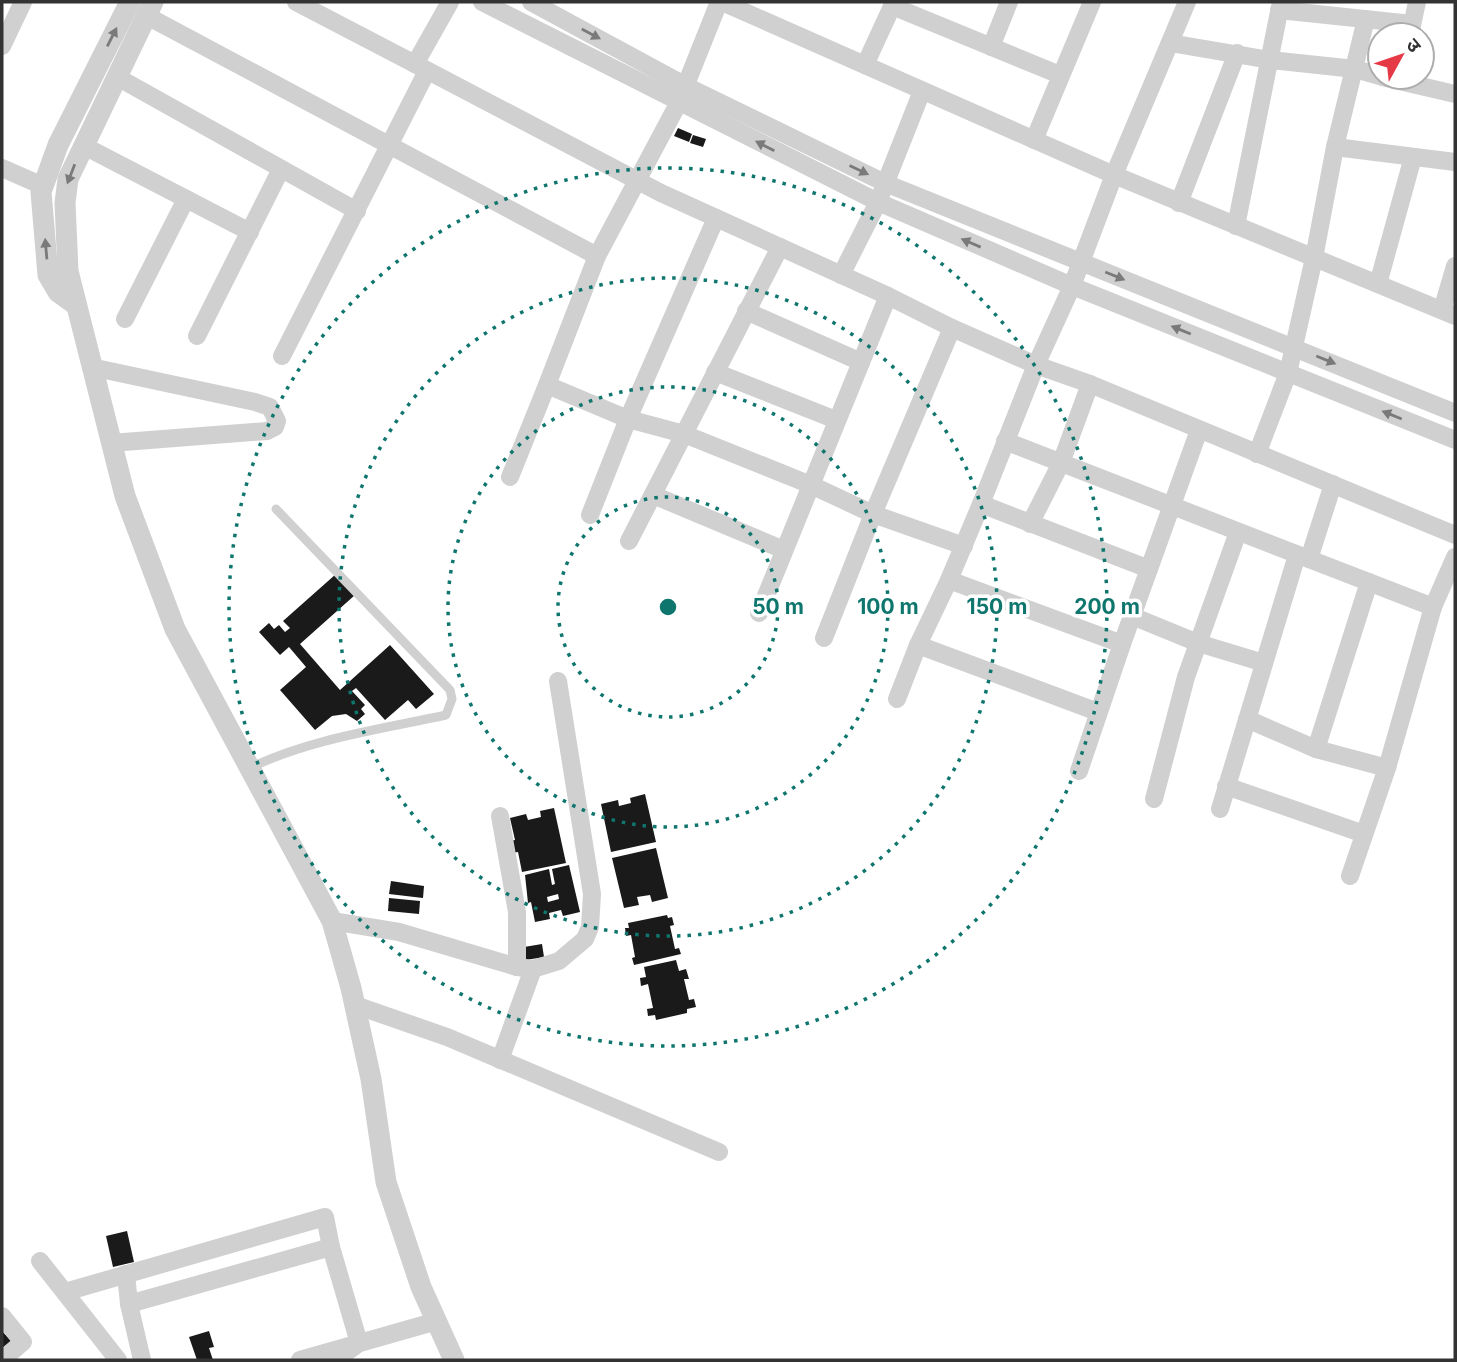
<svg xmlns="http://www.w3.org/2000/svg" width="1457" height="1362" viewBox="0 0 1457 1362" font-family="Inter,'Noto Sans Devanagari',sans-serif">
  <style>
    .building { fill: #1a1a1a; fill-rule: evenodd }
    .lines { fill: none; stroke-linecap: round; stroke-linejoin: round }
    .service { stroke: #d0d0d0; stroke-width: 9 }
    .minor { stroke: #d0d0d0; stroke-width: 18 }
    .tertiary { stroke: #d0d0d0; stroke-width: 21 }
    .oneway { fill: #7a7a7a }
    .ring { fill: none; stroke: #0f766e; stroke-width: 3.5; stroke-dasharray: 3.5 7 }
    .centre { fill: #0f766e; stroke: #fff; stroke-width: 3.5 }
    .ring-label { font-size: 21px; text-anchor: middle; font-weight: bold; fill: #0f766e; stroke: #fff; stroke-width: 7; stroke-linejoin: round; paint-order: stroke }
  </style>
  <rect width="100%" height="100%" fill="#fff"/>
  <g class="building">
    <path d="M678,128l14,6 -3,8 -15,-6z"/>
    <path d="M693,135l13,4 -3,8 -13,-4z"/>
    <path d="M336,574l19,21 -55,49 40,46 50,-45 44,49 -18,15 -8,-9 -23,20 -29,-32 -4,3 13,14 -4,4 4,5 -8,7 -11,-7 -14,2 -17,14 -35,-40 26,-23 -17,-20 -9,8 -21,-23 10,-9 5,6 5,-4 6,7 5,-4 -7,-7z"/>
    <path d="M645,794l11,48 -45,10 -10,-48 17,-4 1,6 12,-3 -1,-5z"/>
    <path d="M554,808l12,55 -44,9 -4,-20 -6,1 -3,-12 6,-1 -5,-22 16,-4 2,6 13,-3 -1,-6z"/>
    <path d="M656,848l12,50 -16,4 -2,-7 -13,2 2,8 -15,3 -12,-50z"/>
    <path d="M569,865l11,47 -17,4 -2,-6 -12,3 1,6 -15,3 -4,-20 -3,1 -3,-28 24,-6 3,16 3,-1 -3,-15zM558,894l1,5 -11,3 -1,-5z"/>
    <path d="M391,881l33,5 -1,12 -34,-4z"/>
    <path d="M389,898l31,3 -1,13 -31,-3z"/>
    <path d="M667,915l1,3 4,-1 2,8 -4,1 5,23 4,-1 2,6 -47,11 -2,-7 3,-1 -4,-22 -5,1 -1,-8h4l-1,-5z"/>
    <path d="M542,944l2,13 -18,3 -2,-13z"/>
    <path d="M676,960l3,11 7,-2 3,10h-5l5,21 5,-1 2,8 -9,2v4l-31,7 -1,-5 -7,1 -1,-7 6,-1 -5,-24 -7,2 -1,-8 6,-1 -2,-10z"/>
    <path d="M127,1231l7,31 -21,5 -7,-31z"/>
    <path d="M2,1331l9,10 -9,8z"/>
    <path d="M209,1331l5,16 -5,1 4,12h-16l-8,-23z"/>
  </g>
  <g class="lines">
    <path class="service" d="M250,768c59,-29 132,-39 196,-53l6,-16 -2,-9 -174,-181"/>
    <g class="minor">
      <path d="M296,2l119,62"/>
      <path d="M450,2l-35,62 246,129 227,103 64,32 84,37 54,19 365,151"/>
      <path d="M482,2l396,200 194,84 383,154"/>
      <path d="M531,2l155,84 199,97 570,230"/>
      <path d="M719,2l-40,100 -82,154 -50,129 81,34 56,15 127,51 62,29 91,32"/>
      <path d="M722,2l392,173 341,141"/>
      <path d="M892,6l168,69"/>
      <path d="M1279,10l133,14"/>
      <path d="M147,16l450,240"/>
      <path d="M1410,35l7,-33"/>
      <path d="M1170,43l100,17 85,9 25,7"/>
      <path d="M2,46l21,-44"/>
      <path d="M991,47l18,-45"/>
      <path d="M865,65l29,-63"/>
      <path d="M117,77l240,134"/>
      <path d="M1382,77l73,17"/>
      <path d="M1034,140l58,-138"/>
      <path d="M84,146l166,86"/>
      <path d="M1335,147l120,15"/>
      <path d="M2,168l41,18"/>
      <path d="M1179,203l58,-150"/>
      <path d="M1236,226l45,-224"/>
      <path d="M841,275l37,-73 44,-111"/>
      <path d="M1378,284l35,-127"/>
      <path d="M1442,310l13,-44"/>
      <path d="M746,311l115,51"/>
      <path d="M125,319l61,-120"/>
      <path d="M197,336l84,-167"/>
      <path d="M282,356l145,-285"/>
      <path d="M91,367l164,35 15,5 7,14 -2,6 -8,4 -156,12"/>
      <path d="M715,372l121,48"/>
      <path d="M1005,441l428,166"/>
      <path d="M1257,454l31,-81 26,-115 21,-111 31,-128"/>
      <path d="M510,477l37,-92"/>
      <path d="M653,495l131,55"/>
      <path d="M981,504l168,65"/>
      <path d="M590,515l38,-96 88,-201"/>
      <path d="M1030,524l31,-61 29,-79"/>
      <path d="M629,541l151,-294"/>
      <path d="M1309,559l24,-75"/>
      <path d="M949,580l173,64"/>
      <path d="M759,613l129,-317"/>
      <path d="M1132,616l66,27 66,20"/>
      <path d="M824,638l49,-124 79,-186"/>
      <path d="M918,645l180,67"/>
      <path d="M897,699l21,-54 31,-65 32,-76 55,-139 36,-79 42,-111 73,-173"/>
      <path d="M1247,719l69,30 71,19"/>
      <path d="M1316,749l53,-167"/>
      <path d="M1079,771l43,-127 77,-214"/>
      <path d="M1226,786l138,48"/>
      <path d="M1154,799l32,-122 52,-145"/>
      <path d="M1220,809l77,-254"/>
      <path d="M500,816l17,96v55"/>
      <path d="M1350,876l37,-108 46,-161 22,-50"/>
      <path d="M332,921l67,11 118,35 16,2 26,-8 26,-22 5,-12 2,-33 -34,-213"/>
      <path d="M355,1005l92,32 272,115"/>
      <path d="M500,1060l33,-91"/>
      <path d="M40,1261l78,99"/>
      <path d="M126,1274l3,30 13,56"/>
      <path d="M65,1292l260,-75 6,30 28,96 -23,17"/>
      <path d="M129,1304l202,-57"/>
      <path d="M2,1316l21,26 -21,18"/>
      <path d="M300,1360l137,-39"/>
    </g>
    <g class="tertiary">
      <path d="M153,2l-85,177 -3,24 3,68 57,225 50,133 157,292 19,67 20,91 15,103 35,105 33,73"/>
      <path d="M76,305l-18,-13 -10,-17 -7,-83 17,-47 72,-143"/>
    </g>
  </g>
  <defs><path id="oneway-solid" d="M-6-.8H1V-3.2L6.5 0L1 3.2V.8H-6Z" transform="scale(1.75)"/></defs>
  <g class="oneway">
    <use href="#oneway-solid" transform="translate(591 34) rotate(28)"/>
    <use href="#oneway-solid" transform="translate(112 37) rotate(-63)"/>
    <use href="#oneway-solid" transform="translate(765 146) rotate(-153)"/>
    <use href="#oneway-solid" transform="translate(859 170) rotate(26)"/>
    <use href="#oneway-solid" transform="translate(71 174) rotate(111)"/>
    <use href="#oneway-solid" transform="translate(971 243) rotate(-157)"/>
    <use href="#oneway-solid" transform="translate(46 249) rotate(-95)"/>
    <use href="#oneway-solid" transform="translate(1115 276) rotate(22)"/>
    <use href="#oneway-solid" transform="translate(1181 330) rotate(-158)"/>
    <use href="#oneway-solid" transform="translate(1326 360) rotate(22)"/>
    <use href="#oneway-solid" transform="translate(1392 415) rotate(-158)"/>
  </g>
  <g class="ring">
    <circle cx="668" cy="607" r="110"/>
    <circle cx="668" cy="607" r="220"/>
    <circle cx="668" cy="607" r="329"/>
    <circle cx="668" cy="607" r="439"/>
  </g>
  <circle cx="668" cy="607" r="10" class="centre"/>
  <g class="ring-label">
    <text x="778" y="614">50 m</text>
    <text x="888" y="614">100 m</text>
    <text x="997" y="614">150 m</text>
    <text x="1107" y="614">200 m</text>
  </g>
  <rect width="1457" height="1362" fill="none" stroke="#333333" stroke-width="7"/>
  <g transform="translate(1401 56) rotate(50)"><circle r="33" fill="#ffffff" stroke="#adadad" stroke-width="2"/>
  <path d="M0-5L12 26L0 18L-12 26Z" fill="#e63946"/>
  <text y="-10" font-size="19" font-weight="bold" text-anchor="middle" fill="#333333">उ</text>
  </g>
</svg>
